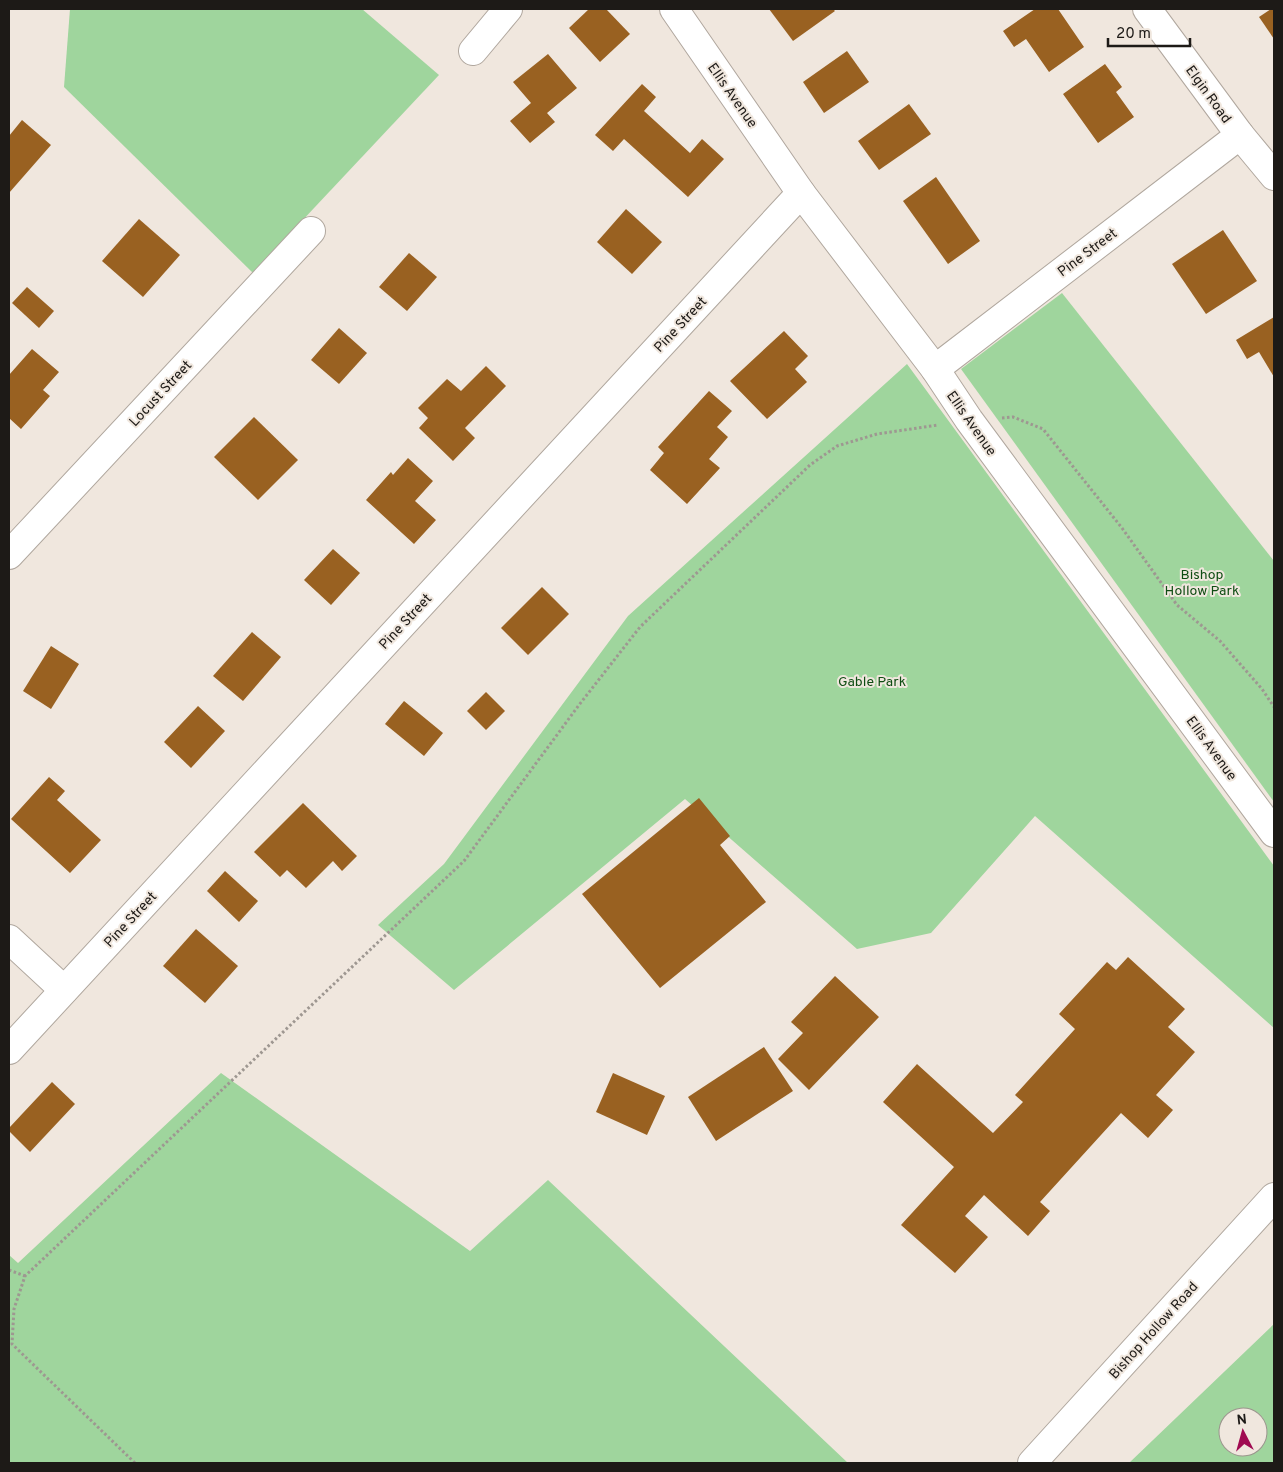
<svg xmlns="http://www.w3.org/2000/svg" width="1283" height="1472" viewBox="0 0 1283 1472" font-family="Overpass,sans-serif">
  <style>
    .green { fill: #9fd59d; fill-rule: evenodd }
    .building { fill: #996121 }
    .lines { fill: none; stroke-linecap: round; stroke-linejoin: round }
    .minor-casing { stroke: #b0a79e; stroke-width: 30 }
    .tertiary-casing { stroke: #b0a79e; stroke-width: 30 }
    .path { stroke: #9e9791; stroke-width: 3; stroke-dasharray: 2.5 2.5; stroke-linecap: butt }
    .minor { stroke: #fff; stroke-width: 28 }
    .tertiary { stroke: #fff; stroke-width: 28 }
    .labels { text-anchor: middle; stroke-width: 4; stroke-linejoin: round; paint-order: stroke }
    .street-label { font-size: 14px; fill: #1d1a17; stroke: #f0e7de }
    .park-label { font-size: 14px; fill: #0f4d13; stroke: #f0e7de }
  </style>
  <rect width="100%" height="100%" fill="#f0e7de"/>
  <g class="green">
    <path d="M70,9h292l77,66 -186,198 -189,-186z"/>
    <path d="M1062,293l212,268v241l-313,-433z"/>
    <path d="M907,364l367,502v162l-239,-212 -104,117 -74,16 -172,-150 -231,191 -76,-65 66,-61 184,-248z"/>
    <path d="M221,1073l249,178 78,-71 300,283h-839v-208l9,8z"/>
    <path d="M1274,1324v139h-145zM1228,1417h30v30h-30z"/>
  </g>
  <g class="building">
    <path d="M589,9h17l24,25 -30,28 -31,-34z"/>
    <path d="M769,9h64l2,2 -42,30z"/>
    <path d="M1035,9h23l26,38 -35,25 -23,-33 -12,8 -11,-16z"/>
    <path d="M1271,9h3v30l-15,-22z"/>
    <path d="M847,51l22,31 -45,31 -21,-31z"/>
    <path d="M548,54l29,34 -30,25 8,9 -25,21 -20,-22 21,-18 -18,-21z"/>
    <path d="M1105,64l17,23 -6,5 18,25 -36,26 -35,-49z"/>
    <path d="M642,84l14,13 -12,14 46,42 12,-14 22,20 -36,38 -64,-58 -11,12 -18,-16z"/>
    <path d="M909,104l22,30 -52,36 -21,-29z"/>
    <path d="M22,120l29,25 -42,48v-57z"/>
    <path d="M936,177l44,64 -32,23 -45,-63z"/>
    <path d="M626,209l36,33 -30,32 -35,-32z"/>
    <path d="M139,219l41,36 -37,42 -41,-36z"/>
    <path d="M1223,230l34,51 -51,33 -34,-50z"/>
    <path d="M409,253l28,24 -30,34 -28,-24z"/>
    <path d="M27,287l27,24 -15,17 -27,-25z"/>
    <path d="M1274,317v60l-15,-25 -12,7 -11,-19z"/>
    <path d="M339,328l28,25 -28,31 -28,-24z"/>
    <path d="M784,331l24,25 -13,13 12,13 -40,37 -37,-38z"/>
    <path d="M32,349l27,23 -16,18 7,6 -29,33 -12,-11v-43z"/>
    <path d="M486,366l20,20 -41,42 10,10 -22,23 -34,-33 9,-10 -10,-10 29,-29 14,12z"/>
    <path d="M709,391l23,20 -15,16 11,10 -19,22 11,9 -33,36 -37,-34 14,-17 -6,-6z"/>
    <path d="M254,417l44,43 -40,40 -44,-43z"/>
    <path d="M408,458l25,23 -18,20 21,19 -22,24 -48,-44 25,-28 2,3z"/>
    <path d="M333,549l27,24 -29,32 -27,-25z"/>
    <path d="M542,587l27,27 -41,41 -27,-27z"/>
    <path d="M252,632l29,25 -38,44 -30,-25z"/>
    <path d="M51,646l28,18 -28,45 -28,-18z"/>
    <path d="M486,692l19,19 -19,19 -19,-19z"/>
    <path d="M404,701l39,32 -19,23 -39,-32z"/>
    <path d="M198,706l27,25 -34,37 -27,-26z"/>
    <path d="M49,777l16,14 -8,9 44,40 -31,33 -59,-54z"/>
    <path d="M699,798l31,38 -10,9 46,57 -106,86 -78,-94z"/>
    <path d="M303,803l54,53 -15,15 -9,-10 -27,27 -19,-18 -7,7 -26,-25z"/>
    <path d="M225,871l33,30 -19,21 -32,-31z"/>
    <path d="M196,929l42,37 -33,37 -42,-37z"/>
    <path d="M1128,957l57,52 -17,18 27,25 -39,43 17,15 -25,28 -27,-25 -81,89 10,9 -22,25 -44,-41 -19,21 23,21 -33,36 -54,-48 53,-58 -71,-65 34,-38 76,69 30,-31 -8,-7 60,-66 -16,-15 48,-52 9,8z"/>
    <path d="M835,976l44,41 -70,73 -31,-31 25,-26 -12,-11z"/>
    <path d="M764,1047l29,44 -77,50 -28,-44z"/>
    <path d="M613,1073l52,23 -18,39 -51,-23z"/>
    <path d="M52,1082l23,22 -45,48 -21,-21v-3z"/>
  </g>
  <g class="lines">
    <defs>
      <g id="minor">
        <path d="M674,9l127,184 134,176 34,51 305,413"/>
        <path d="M1147,9l93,126 34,41"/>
        <path d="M473,51l35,-42"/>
        <path d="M935,369l305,-234"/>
        <path d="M9,555l302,-324"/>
        <path d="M9,939l55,51"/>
        <path d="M9,1050l792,-857"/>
      </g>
      <path id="tertiary" d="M1032,1463l242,-266"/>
    </defs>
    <use href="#minor" class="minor-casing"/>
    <use href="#tertiary" class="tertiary-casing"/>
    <g class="path">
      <path d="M1002,418l11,-1 30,12 79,99 55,77 43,36 42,48 12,18"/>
      <path d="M9,1270l16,6"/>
      <path d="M135,1463l-123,-119 2,-35 11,-33 439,-415 115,-156 61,-78 170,-162 27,-19 40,-12 61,-9"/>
    </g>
    <use href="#minor" class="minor"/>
    <use href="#tertiary" class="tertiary"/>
  </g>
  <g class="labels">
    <g class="street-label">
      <text transform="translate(1209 94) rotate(54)" y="5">Elgin Road</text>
      <text transform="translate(733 95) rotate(55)" y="5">Ellis Avenue</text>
      <text transform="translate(1087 252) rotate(-37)" y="5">Pine Street</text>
      <text transform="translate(680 324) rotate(-47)" y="5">Pine Street</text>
      <text transform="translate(160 393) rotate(-47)" y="5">Locust Street</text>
      <text transform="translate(972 423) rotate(55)" y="5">Ellis Avenue</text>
      <text transform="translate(405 621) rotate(-47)" y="5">Pine Street</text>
      <text transform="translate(1212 748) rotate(54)" y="5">Ellis Avenue</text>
      <text transform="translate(130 919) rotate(-47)" y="5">Pine Street</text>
      <text transform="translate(1153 1330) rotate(-48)" y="5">Bishop Hollow Road</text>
    </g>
    <g class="park-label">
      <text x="1202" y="579">Bishop<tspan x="1202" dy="16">Hollow Park</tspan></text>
      <text x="872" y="686">Gable Park</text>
    </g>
  </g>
  <rect width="1283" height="1472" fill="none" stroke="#1d1a17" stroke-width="20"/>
  <g transform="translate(1243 1432) rotate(354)"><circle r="24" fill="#f0e7de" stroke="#9c958e"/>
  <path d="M0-4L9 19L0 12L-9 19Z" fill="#a00a51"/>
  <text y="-8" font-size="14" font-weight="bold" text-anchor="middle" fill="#1d1a17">N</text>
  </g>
  <path d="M1108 38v8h82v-8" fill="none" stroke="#1d1a17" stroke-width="2.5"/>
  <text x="1116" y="38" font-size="15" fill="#1d1a17" stroke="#f0e7de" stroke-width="4" paint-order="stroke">20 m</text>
</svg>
